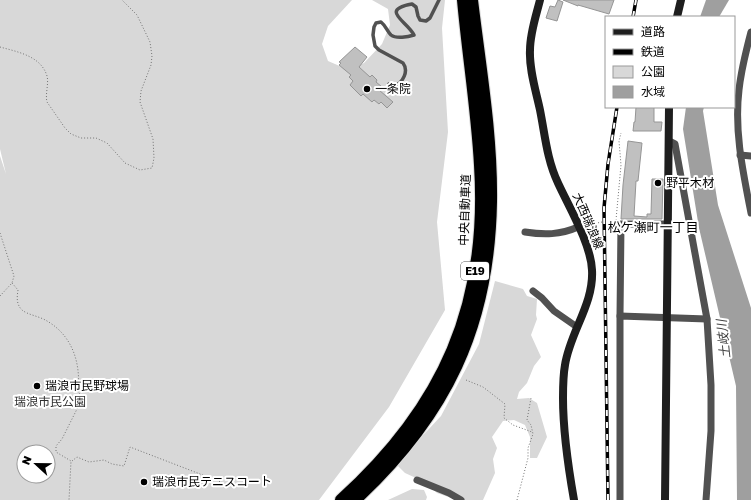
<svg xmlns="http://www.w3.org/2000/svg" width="751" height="500" viewBox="0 0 751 500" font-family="'Golos Text','Noto Sans JP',sans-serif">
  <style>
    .green { fill: #d8d8d8; fill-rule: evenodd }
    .water { fill: #9f9f9f }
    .building { fill: #c0c0c0; stroke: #959595 }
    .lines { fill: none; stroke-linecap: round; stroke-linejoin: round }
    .highway-casing { stroke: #dbdbdb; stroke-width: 14 }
    .path { stroke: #737373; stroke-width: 1; stroke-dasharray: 1 2; stroke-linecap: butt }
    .lane { stroke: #515151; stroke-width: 3.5 }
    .street { stroke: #515151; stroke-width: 7 }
    .secondary { stroke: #1e1e1e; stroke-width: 8 }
    .highway { stroke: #000; stroke-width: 12 }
    .rail-casing { stroke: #000; stroke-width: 3.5 }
    .rail { stroke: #fff; stroke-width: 2; stroke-dasharray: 6; stroke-linecap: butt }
    .poi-dot { fill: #000; stroke: #fff; stroke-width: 1.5 }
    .labels { text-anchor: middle; stroke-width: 4; stroke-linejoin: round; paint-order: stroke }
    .shield { fill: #fff; stroke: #4c4c4c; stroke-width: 1 }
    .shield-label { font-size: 11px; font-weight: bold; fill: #000 }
    .poi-label { font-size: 12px; fill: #000; stroke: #fff; text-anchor: start }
    .street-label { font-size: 12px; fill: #000; stroke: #fff }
    .park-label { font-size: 12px; fill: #2f2f2f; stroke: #fff }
    .neighbourhood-label { font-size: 13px; fill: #000; stroke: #fff }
    .water-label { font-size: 13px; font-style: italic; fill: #404040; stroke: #fff }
  </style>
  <rect width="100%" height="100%" fill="#fff"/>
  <g class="green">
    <path d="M0,0h352l-24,26 -6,18 6,17 21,9 15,-7 18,-19 8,-19 -2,-16 -16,-9h73l-3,28 6,104 -11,90 8,88 -56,97 -70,93h-319v-344l6,18 -6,-25zM24,452h24v24h-24z"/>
    <path d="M495,281l28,8 4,7 10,3 -1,16 1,4 -6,16 10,22 -7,9 -7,17 -8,9 -2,7 12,-1 8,5 10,34 -10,21h-7v-21l-5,-12 -11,-5 -11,1 -11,16 5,11 -4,11 2,14 -12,27h-26l-20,-7 -10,-10 -22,-10 -9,-9 45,-48 38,-72z"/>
    <path d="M412,489l12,1 3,7 -1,3h-38z"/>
  </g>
  <g class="water">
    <path d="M706,0h23l-10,17h-19z"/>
    <path d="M686,107h18l-1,4 15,94 33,103v192h-14l-1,-114 -37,-158 -16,-99z"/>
  </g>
  <g class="building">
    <path d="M558,0l5,2 -6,19 -11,-3 4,-12 5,1z"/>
    <path d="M563,0h51l-5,14 -31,-9v1z"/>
    <path d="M355,47l12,10 -8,10 11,10 2,-2 5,5 -1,2 6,5 -3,3 14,12 -6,6 -6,-6 -2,2 -5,-4 -2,2 -9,-8 -2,2 -11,-11 3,-4 -4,-4 2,-2 -12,-10 2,-2 -2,-1z"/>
    <path d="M636,107h18v15h8l-1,9h-28l1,-9h1z"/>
    <path d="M628,141l14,2 -4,38h-2l-2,35 13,1v-3h4l1,-35h11l-1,40h-41l2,-34z"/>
  </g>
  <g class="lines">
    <defs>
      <g id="highway">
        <path d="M341,500c103,-93 148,-195 139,-335 -3,-55 -12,-110 -17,-165"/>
        <path d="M355,500c91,-84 134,-174 136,-298 1,-68 -11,-135 -19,-202"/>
      </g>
    </defs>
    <use href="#highway" class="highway-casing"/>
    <g class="path">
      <path d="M0,47c18,5 41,9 47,29 2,8 -2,18 0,26l18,26 6,6 10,4h15l11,5 18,20 15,7 12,-2 2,-10 -1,-19 -13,-37 1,-11 10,-26 1,-9 -2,-14 -13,-27 -15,-15"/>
      <path d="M584,219l3,6 15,-3"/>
      <path d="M616,220l5,-55 -2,-24 2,-8"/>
      <path d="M0,233l14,43 -2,7"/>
      <path d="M0,296l12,-13 6,7c-1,7 -2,14 4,20 6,5 17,6 25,11 26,15 34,43 31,71l5,5 -21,42 -6,7v6l15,9 -2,39"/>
      <path d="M466,380l17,7 22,17 -1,14 9,7 19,7"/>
      <path d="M72,461l5,-4 12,5 15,-2 8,4 12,2 6,-19 96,37"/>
      <path d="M517,500l11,-42v-10l5,-14 -2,-9 -4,-5 4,-22"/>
    </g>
    <path class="lane" d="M389,84l5,2c9,-3 15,-15 9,-23l-24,-13 -4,-4 -2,-11 1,-8 2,-4 5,-1c5,4 6,9 10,13 5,4 17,2 23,0 -7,-14 -35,-25 -2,-31l4,3 2,9 2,4 6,1 4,-3 9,-18"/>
    <g class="street">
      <path d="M751,32c-5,19 -10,38 -12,58 -5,41 4,82 12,123"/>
      <path d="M669,141l6,3 32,175 4,66v46l-5,69"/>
      <path d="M740,155l11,1"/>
      <path d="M525,232c19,3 35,3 53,-5"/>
      <path d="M533,291l9,7 12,13 23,16"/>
      <path d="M620,316l1,-92h46"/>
      <path d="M417,480l32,13 12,7"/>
      <path d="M620,500v-184l87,3"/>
    </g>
    <g class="secondary">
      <path d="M540,0c-4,16 -10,33 -10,50 -1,20 6,41 10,60 5,25 7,50 18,73 11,24 33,61 34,87 2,34 -22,62 -27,95 -2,11 -2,22 -2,33 0,35 5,68 11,102"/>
      <path d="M677,17l4,-17"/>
      <path d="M665,500l4,-393"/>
    </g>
    <use href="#highway" class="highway"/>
    <defs>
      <g id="rail">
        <path d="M633,17l3,-17"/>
        <path d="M608,500l-4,-292 4,-44 9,-57"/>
      </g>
    </defs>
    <use href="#rail" class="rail-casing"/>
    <use href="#rail" class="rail"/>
  </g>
  <g class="poi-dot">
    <circle cx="367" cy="89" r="4"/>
    <circle cx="658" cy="183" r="4"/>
    <circle cx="37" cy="386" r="4"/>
    <circle cx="144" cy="482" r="4"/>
  </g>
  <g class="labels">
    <rect class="shield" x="461" y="262" width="28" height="18" rx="3"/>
    <g class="shield-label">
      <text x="475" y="275">E19</text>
    </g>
    <g class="poi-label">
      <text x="375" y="93">一条院</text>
      <text x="666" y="187">野平木材</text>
      <text x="45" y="390">瑞浪市民野球場</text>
      <text x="152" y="486">瑞浪市民テニスコート</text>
    </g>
    <g class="street-label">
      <text transform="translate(465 210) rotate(-88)" y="4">中央自動車道</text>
      <text transform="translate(588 221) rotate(67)" y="4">大西瑞浪線</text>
    </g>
    <g class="park-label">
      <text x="50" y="406">瑞浪市民公園</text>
    </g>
    <g class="neighbourhood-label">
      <text x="653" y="232">松ケ瀬町一丁目</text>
    </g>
    <g class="water-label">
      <text transform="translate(723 339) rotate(-96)" y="5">土岐川</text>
    </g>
  </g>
  <rect x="605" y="16" width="130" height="92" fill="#ffffff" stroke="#999999"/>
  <rect x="613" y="29" width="20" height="6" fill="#1e1e1e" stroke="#999999"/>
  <text x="641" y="36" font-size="12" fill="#000000">道路</text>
  <rect x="613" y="49" width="20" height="6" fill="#000000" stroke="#999999"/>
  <text x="641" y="56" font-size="12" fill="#000000">鉄道</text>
  <rect x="613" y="66" width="20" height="12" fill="#d8d8d8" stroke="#999999"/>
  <text x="641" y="76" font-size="12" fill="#000000">公園</text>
  <rect x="613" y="86" width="20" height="12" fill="#9f9f9f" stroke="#999999"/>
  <text x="641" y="96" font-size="12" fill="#000000">水域</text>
  <g transform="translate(36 464) rotate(292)"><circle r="19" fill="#ffffff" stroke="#999999"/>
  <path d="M0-3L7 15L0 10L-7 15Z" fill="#000000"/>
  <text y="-6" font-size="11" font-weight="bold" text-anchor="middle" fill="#000000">N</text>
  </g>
</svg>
